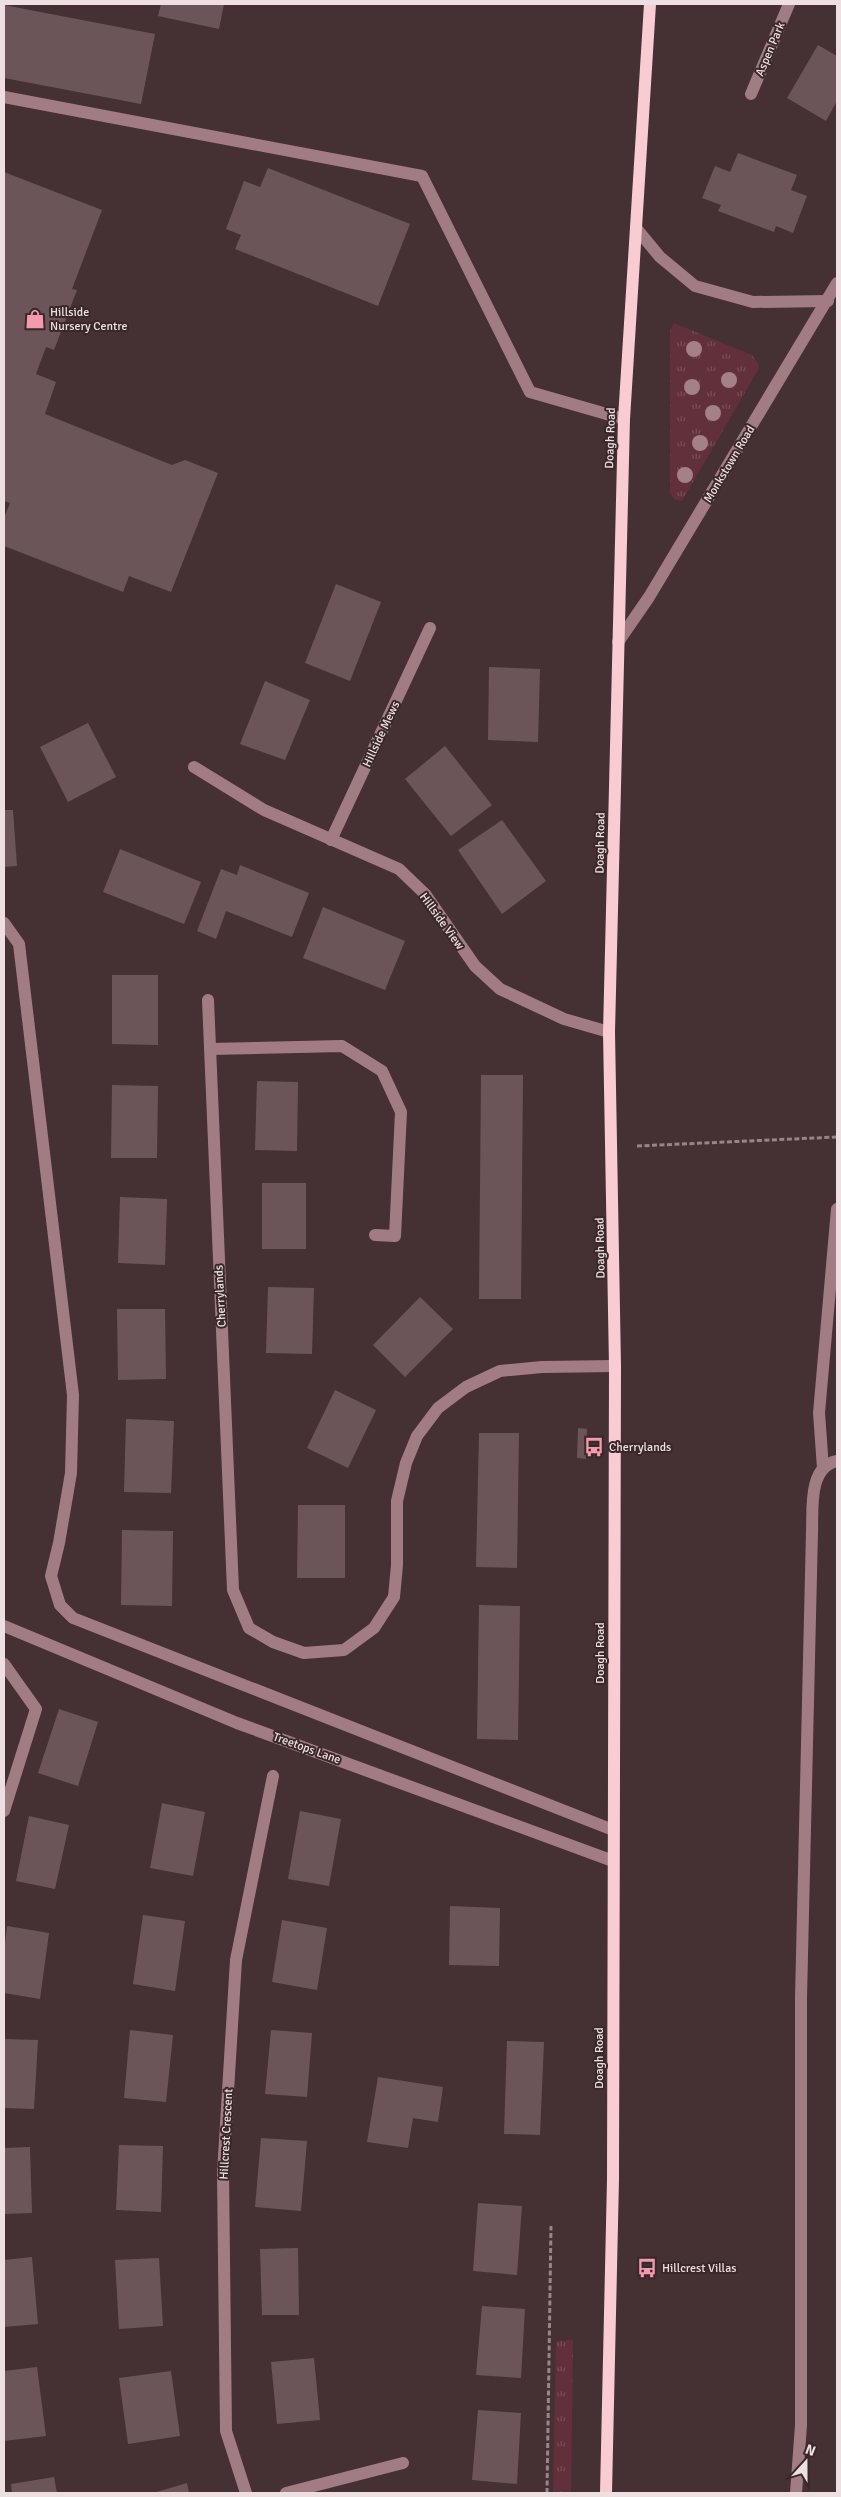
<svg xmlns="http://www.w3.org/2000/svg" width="841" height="2497" viewBox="0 0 841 2497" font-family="Signika,sans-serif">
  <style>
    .grass { fill: url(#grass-tufts) }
    .building { fill: #6b5559 }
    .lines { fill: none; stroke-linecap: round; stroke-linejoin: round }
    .path { stroke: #978588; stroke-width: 3; stroke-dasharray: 5 2.5; stroke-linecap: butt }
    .minor { stroke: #a17d83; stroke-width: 12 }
    .major { stroke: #f9cbd3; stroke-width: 12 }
    .tree { fill: #a48187 }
    .labels { text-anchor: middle; stroke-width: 4; stroke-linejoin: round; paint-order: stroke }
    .street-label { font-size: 12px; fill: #eee0e2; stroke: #3a272a }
    .poi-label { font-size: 12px; fill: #eee0e2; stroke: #3a272a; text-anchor: start }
  </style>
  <defs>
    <pattern id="grass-tufts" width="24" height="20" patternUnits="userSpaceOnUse" patternTransform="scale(1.25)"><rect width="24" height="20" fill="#62303b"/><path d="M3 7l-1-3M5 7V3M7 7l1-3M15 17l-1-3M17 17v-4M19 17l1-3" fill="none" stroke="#794e57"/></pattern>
  </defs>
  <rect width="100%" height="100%" fill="#453034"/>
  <g class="grass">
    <path d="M674,323l78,32 7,10 -1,5 -76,131 -8,-2 -4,-6v-163z"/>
    <path d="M573,2340l-2,153h-18l3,-152z"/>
  </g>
  <g class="building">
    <path d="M161,4h63l-5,25 -61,-13z"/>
    <path d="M4,5l151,29 -14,70 -137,-26z"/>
    <path d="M818,45l19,11v45l-11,20 -39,-23z"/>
    <path d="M738,153l59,22 -6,15 16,6 -14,37 -17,-7 -2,6 -56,-21 3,-6 -19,-7 13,-32 15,6z"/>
    <path d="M268,168l142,56 -32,82 -143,-57 6,-14 -15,-6 18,-48 16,6z"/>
    <path d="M4,172l98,38 -30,79 5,1 -23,60 -8,-3 -10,27 20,8 -11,32 127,51 13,-5 33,13 -47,119 -42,-16 -6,16 -119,-46v-28l6,-15 -6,-2z"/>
    <path d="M336,584l45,18 -31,79 -45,-18z"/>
    <path d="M489,667l51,2 -2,73 -50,-2z"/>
    <path d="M265,681l45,19 -25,60 -45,-16z"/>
    <path d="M88,723l28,54 -48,25 -28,-55z"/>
    <path d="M445,746l47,59 -41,31 -46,-57z"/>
    <path d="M4,810h9l4,56 -13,1z"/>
    <path d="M502,820l44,61 -44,33 -44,-64z"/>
    <path d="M120,849l81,33 -17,42 -81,-32z"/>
    <path d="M240,865l69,28 -17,44 -66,-26 -10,28 -19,-8 24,-62 16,6z"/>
    <path d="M323,907l82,34 -20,49 -82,-32z"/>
    <path d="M112,975h46v70l-46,-1z"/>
    <path d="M481,1075h42l-2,224h-42z"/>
    <path d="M257,1081l41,1 -1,69 -42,-1z"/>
    <path d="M112,1085l46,1 -1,72h-46z"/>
    <rect x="262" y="1183" width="44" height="66"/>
    <path d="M120,1197l47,2 -2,66 -47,-2z"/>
    <path d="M268,1287l46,1 -2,66 -46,-1z"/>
    <path d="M420,1297l33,32 -48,48 -32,-32z"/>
    <path d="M117,1309h48l1,70 -48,1z"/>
    <path d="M335,1390l41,20 -28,58 -41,-20z"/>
    <path d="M126,1419l48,2 -3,72 -47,-1z"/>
    <path d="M578,1428l9,1 -1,30 -9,-1z"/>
    <path d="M479,1433h40l-2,135 -41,-1z"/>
    <path d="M298,1505h47v73h-48z"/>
    <path d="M122,1530l51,1 -1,75 -51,-1z"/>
    <path d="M479,1605l41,1 -2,134 -41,-1z"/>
    <path d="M59,1709l39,13 -20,64 -40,-13z"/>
    <path d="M162,1803l43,9 -12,64 -43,-8z"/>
    <path d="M300,1811l41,8 -12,67 -41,-7z"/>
    <path d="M29,1816l40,9 -14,64 -39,-8z"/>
    <path d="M450,1906l50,2 -1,58 -50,-1z"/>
    <path d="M143,1915l42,6 -10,70 -42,-7z"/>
    <path d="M282,1920l45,8 -10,62 -45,-8z"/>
    <path d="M7,1926l42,7 -9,66 -36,-6v-42z"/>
    <path d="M130,2030l43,5 -7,67 -42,-4z"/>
    <path d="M271,2030l41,3 -5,64 -42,-3z"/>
    <path d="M4,2039l34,1 -4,69 -30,-1z"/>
    <path d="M507,2041l37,1 -4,93 -36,-1z"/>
    <path d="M378,2077l65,10 -5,35 -25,-4 -5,30 -41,-6z"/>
    <path d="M261,2138l46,3 -6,70 -46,-4z"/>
    <path d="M119,2145l44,1 -2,66 -45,-2z"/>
    <path d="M30,2147l2,66 -28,1v-66z"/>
    <path d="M478,2203l44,3 -5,69 -44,-4z"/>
    <path d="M298,2248l1,67h-37l-2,-66z"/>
    <path d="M32,2257l6,67 -34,3v-67z"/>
    <path d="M159,2258l4,68 -44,3 -4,-69z"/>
    <path d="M482,2306l43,3 -4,69 -45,-3z"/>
    <path d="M314,2358l6,62 -43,4 -6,-62z"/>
    <path d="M37,2367l9,69 -42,5v-70z"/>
    <path d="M171,2371l9,65 -52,8 -9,-66z"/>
    <path d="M478,2410l43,3 -4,71 -45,-4z"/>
    <path d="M54,2477l3,16h-45l-1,-9z"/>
    <path d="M187,2483l2,10h-36z"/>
  </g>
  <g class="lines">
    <g class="path">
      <path d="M637,1146l200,-9"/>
      <path d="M547,2493l4,-267"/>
    </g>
    <g class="minor">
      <path d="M751,94l38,-90"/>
      <path d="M4,97l418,79 108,216 94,27"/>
      <path d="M636,228l24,29 35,29 58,16 75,-1"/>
      <path d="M618,642l31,-45 188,-314"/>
      <path d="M194,767l70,43 135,59 26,25 50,72 25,23 64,30 45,13"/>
      <path d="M331,840l99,-212"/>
      <path d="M4,923l15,21 54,451 -2,78 -12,70 -8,33 9,29 13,13 540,212"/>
      <path d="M208,1000l25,590 16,38 24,14 31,11 40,-3 30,-22 20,-31 3,-32v-64l9,-38 11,-27 21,-28 28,-21 34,-16 42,-4 73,-1"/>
      <path d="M211,1049l131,-3 40,25 19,41 -6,124 -20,-1"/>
      <path d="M823,1468l-4,-55 18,-204"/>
      <path d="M4,1626l233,97 376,138"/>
      <path d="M4,1664l32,45 -32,102"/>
      <path d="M246,2493l-20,-62 -3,-258 13,-213 37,-184"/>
      <path d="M286,2493l117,-30"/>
      <path d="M796,2493l5,-68v-427l11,-466c1,-23 -4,-65 25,-71"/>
    </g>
    <path class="major" d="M606,2493l7,-314 2,-813 -6,-334 15,-613 26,-415"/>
  </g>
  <g class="tree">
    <circle cx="694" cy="349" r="8"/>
    <circle cx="729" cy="380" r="8"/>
    <circle cx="692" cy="387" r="8"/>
    <circle cx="713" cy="413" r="8"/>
    <circle cx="700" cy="443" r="8"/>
    <circle cx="685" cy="475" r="8"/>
  </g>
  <defs>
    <symbol id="shop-bare" viewBox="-9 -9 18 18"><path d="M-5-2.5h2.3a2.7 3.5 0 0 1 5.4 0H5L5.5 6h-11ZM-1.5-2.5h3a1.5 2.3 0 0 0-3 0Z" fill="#f39aac" stroke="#3a272a" stroke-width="2.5" paint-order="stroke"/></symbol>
    <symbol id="bus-bare" viewBox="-9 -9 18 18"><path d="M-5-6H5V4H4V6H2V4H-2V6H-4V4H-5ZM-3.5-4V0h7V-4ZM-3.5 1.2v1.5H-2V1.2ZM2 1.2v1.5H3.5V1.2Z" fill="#f39aac" stroke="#3a272a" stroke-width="2.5" paint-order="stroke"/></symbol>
  </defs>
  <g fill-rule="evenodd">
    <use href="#shop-bare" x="21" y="305" width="28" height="28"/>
    <use href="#bus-bare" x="580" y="1433" width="28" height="28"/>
    <use href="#bus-bare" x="633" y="2254" width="28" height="28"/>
  </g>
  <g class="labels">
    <g class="street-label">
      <text transform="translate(770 49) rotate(-67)" y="4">Aspen Park</text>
      <text transform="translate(610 438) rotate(-88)" y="4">Doagh Road</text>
      <text transform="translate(729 464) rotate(-59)" y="4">Monkstown Road</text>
      <text transform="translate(381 734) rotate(-65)" y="4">Hillside Mews</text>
      <text transform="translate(600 843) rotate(-89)" y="4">Doagh Road</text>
      <text transform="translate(442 921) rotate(54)" y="4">Hillside View</text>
      <text transform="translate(600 1248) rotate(-91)" y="4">Doagh Road</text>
      <text transform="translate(220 1296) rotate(-93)" y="4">Cherrylands</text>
      <text transform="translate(600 1653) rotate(-90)" y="4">Doagh Road</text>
      <text transform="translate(307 1748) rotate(20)" y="4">Treetops Lane</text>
      <text transform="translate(599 2058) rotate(-90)" y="4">Doagh Road</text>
      <text transform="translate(226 2134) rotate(-87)" y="4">Hillcrest Crescent</text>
    </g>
    <g class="poi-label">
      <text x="50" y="316">Hillside<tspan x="50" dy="14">Nursery Centre</tspan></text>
      <text x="609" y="1451">Cherrylands</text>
      <text x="662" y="2272">Hillcrest Villas</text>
    </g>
  </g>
  <rect width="841" height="2497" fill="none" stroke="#eee0e2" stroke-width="10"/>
  <g transform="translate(806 2462) rotate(21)" stroke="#3a272a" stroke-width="4" paint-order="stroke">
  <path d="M0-4L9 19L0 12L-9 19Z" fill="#eee0e2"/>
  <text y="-8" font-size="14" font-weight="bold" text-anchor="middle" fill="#eee0e2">N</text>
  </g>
</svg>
